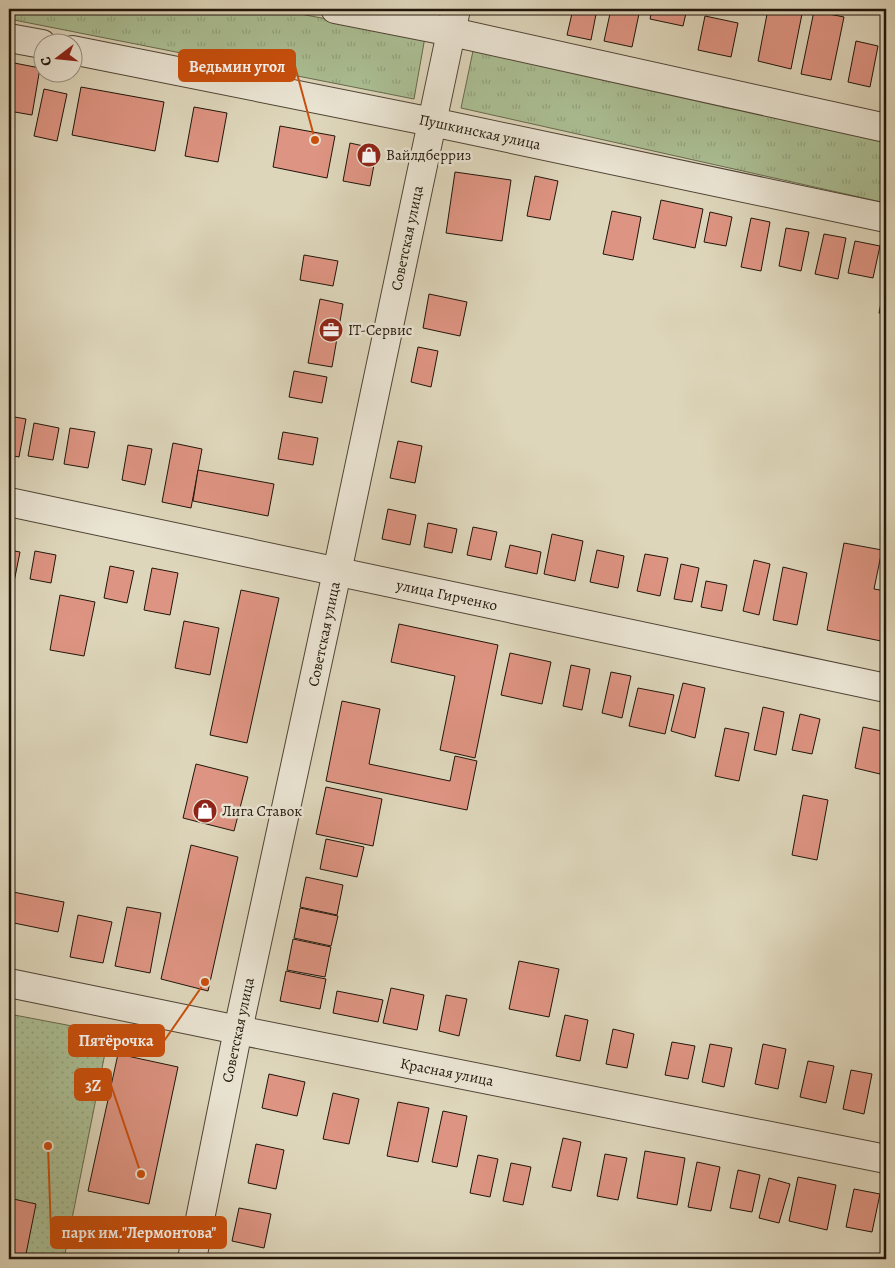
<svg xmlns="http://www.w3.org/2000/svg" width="895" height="1268" viewBox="0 0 895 1268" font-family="Alegreya,serif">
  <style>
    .grass { fill: url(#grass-tufts); stroke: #666a4f }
    .park { fill: url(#park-dots); stroke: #666a4f }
    .building { fill: #de9482; stroke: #20150a }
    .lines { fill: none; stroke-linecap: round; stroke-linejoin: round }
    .minor-casing { stroke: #504536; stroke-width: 30 }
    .tertiary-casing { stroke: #504536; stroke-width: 30 }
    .minor { stroke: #eae4d3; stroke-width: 28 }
    .tertiary { stroke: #eae4d3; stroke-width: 28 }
    .labels { text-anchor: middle; stroke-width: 5; stroke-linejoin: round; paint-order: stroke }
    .street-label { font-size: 15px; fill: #20150a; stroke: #eae4d3 }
    .poi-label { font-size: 15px; fill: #20150a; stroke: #eae4d3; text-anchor: start }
    .leader { fill: none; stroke: #ca4f0c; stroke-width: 2 }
    .callout-dot { fill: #ca4f0c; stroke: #eae4d3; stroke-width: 2 }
    .callout { fill: #ca4f0c; stroke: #ca4f0c; stroke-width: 2 }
    .callout-label { font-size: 16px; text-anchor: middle; font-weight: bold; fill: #fff }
  </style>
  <defs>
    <pattern id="grass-tufts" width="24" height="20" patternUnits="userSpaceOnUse" patternTransform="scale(1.25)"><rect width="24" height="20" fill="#abbf94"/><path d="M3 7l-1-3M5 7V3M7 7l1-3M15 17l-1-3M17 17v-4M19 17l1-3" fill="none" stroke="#93a37e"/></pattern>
    <pattern id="park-dots" width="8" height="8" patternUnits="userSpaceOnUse" patternTransform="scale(1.25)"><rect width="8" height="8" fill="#abbf94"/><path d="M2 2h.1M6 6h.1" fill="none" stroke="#93a37e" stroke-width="1.8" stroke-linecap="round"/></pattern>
  </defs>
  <rect width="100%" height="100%" fill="#ded6bb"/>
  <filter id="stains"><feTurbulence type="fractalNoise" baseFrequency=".004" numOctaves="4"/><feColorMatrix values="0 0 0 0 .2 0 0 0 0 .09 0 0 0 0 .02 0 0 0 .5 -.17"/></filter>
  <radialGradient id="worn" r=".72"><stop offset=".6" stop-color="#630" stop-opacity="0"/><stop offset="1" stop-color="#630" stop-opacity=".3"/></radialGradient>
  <g class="grass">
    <path d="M9,9h264l152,28 -11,62 -405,-80z"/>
    <path d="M473,51l413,89v63l-425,-95z"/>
  </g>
  <path class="park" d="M9,1014l100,19 -45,226h-55z"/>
  <g class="building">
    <path d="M573,9h24l-6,31 -24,-5z"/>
    <path d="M611,9h29l-8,38 -28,-6z"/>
    <path d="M652,9h35l-4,17 -33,-7z"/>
    <path d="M768,9h35l-12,60 -33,-8z"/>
    <path d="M814,11l30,6 -13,63 -30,-6z"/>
    <path d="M705,16l33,7 -7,34 -33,-7z"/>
    <path d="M856,41l22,5 -8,41 -22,-5z"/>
    <path d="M9,62l31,6 -8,47 -23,-4z"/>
    <path d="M81,87l83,15 -9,49 -83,-16z"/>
    <path d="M44,89l23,5 -10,47 -23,-5z"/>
    <path d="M194,107l33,6 -9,49 -33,-6z"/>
    <path d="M280,126l55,10 -8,42 -54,-11z"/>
    <path d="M350,143l27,6 -7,37 -27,-5z"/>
    <path d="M455,172l56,8 -9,61 -56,-8z"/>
    <path d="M535,176l23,5 -8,39 -23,-4z"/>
    <path d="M661,200l42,9 -8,39 -42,-9z"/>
    <path d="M612,211l29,6 -8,43 -30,-6z"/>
    <path d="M710,212l22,5 -6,29 -22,-4z"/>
    <path d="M751,218l19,4 -9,49 -20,-4z"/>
    <path d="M786,228l23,4 -8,39 -22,-5z"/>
    <path d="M824,234l22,4 -8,41 -23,-5z"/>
    <path d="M855,241l25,5 -7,32 -25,-5z"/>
    <path d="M304,255l34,6 -5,25 -33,-6z"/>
    <path d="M886,277v38l-7,-2z"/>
    <path d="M429,294l38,8 -7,34 -37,-8z"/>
    <path d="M320,299l23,5 -11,63 -24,-4z"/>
    <path d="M418,347l20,4 -7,36 -20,-5z"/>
    <path d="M294,371l33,6 -5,26 -33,-6z"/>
    <path d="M9,416l17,3 -7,38 -10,-2z"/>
    <path d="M34,423l25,5 -6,32 -25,-4z"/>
    <path d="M70,428l25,4 -7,36 -24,-4z"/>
    <path d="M283,432l35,6 -5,27 -35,-6z"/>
    <path d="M398,441l24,5 -7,37 -25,-5z"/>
    <path d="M173,443l29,6 -11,59 -29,-6z"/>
    <path d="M128,445l24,4 -7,36 -23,-5z"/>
    <path d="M198,470l76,14 -6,32 -75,-15z"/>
    <path d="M388,509l28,6 -6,30 -28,-6z"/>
    <path d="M428,523l29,6 -5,24 -28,-6z"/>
    <path d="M473,527l24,5 -6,28 -24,-5z"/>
    <path d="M552,534l31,7 -8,40 -31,-7z"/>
    <path d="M844,543l38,7 -8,39 12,2v51l-59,-12z"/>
    <path d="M510,545l31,7 -4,22 -32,-7z"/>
    <path d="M9,550l11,2 -6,30 -5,-1z"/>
    <path d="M597,550l27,6 -6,32 -28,-6z"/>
    <path d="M35,551l21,4 -5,28 -21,-4z"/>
    <path d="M645,554l23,4 -8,38 -23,-5z"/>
    <path d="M754,560l16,4 -11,51 -16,-4z"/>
    <path d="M681,564l18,4 -7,34 -18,-3z"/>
    <path d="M110,566l24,5 -7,32 -23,-5z"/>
    <path d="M783,567l24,6 -10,52 -24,-5z"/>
    <path d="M152,568l26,5 -8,42 -26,-5z"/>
    <path d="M706,581l21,4 -5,26 -21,-4z"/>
    <path d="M241,590l38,8 -32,145 -37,-8z"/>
    <path d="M60,595l35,7 -11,54 -34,-6z"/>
    <path d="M184,621l35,7 -9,47 -35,-7z"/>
    <path d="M399,624l99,21 -23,113 -35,-8 15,-74 -64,-14z"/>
    <path d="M510,653l41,9 -9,42 -41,-9z"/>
    <path d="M571,665l19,4 -8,41 -19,-4z"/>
    <path d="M611,672l20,4 -9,42 -20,-5z"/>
    <path d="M683,683l22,5 -10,50 -24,-7z"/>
    <path d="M638,688l36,7 -9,39 -36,-8z"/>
    <path d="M342,701l38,8 -11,55 81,17 5,-25 22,5 -10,49 -141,-29z"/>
    <path d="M763,707l21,5 -8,43 -22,-5z"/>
    <path d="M800,714l20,5 -8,35 -20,-4z"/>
    <path d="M863,727l23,5v11l-6,31 -25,-6z"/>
    <path d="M725,728l24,5 -10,48 -24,-5z"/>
    <path d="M196,764l52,13 -14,54 -51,-13z"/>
    <path d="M326,787l56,12 -9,47 -57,-12z"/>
    <path d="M803,795l25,5 -11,60 -25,-5z"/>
    <path d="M326,839l38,8 -7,30 -37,-8z"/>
    <path d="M191,845l47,12 -30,134 -47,-12z"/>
    <path d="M306,877l37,8 -6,30 -37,-8z"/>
    <path d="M13,892l51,10 -6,30 -49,-10v-9z"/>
    <path d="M127,907l34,6 -11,60 -35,-7z"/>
    <path d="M300,908l38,8 -7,30 -37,-8z"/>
    <path d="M78,915l34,7 -9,41 -33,-6z"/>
    <path d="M293,939l38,8 -6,30 -38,-7z"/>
    <path d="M519,961l40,8 -10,48 -40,-8z"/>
    <path d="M286,971l40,8 -6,30 -40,-8z"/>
    <path d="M391,988l33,7 -7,35 -34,-7z"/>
    <path d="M337,991l46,9 -5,22 -45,-9z"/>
    <path d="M446,995l21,4 -8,37 -20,-5z"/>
    <path d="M565,1015l23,5 -8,41 -24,-5z"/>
    <path d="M613,1029l21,5 -7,34 -21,-4z"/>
    <path d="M672,1042l23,4 -7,33 -23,-4z"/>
    <path d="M710,1044l22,4 -8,39 -22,-5z"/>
    <path d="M763,1044l23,5 -8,40 -23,-5z"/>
    <path d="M118,1054l60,13 -29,137 -61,-13z"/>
    <path d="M808,1061l26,5 -8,37 -26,-6z"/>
    <path d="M851,1070l21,4 -8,40 -21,-5z"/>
    <path d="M269,1074l36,8 -8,34 -35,-8z"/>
    <path d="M333,1093l26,6 -10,45 -26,-5z"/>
    <path d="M398,1102l31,6 -11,54 -31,-6z"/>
    <path d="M443,1111l24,5 -10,51 -25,-5z"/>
    <path d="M563,1138l18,4 -10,49 -19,-4z"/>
    <path d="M256,1144l28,6 -8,39 -28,-6z"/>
    <path d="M645,1151l40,7 -8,47 -40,-7z"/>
    <path d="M605,1154l22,4 -9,42 -21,-4z"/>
    <path d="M478,1155l20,4 -8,38 -20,-4z"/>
    <path d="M697,1162l23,5 -9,44 -23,-4z"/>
    <path d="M511,1163l20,4 -8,38 -20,-4z"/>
    <path d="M738,1170l22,5 -8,37 -22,-4z"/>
    <path d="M798,1177l38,8 -9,45 -38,-9z"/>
    <path d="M769,1178l21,6 -11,39 -20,-5z"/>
    <path d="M854,1189l26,5 -8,38 -26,-5z"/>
    <path d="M9,1198l27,6 -11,55h-16z"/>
    <path d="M239,1208l32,6 -7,34 -32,-7z"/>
  </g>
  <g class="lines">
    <defs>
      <g id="minor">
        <path d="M335,9l117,23"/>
        <path d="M9,38l33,6"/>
        <path d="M72,50l360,72"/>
        <path d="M9,502l877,186"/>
        <path d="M9,983l229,47 648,129"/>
      </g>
      <g id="tertiary">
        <path d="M452,32l434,96"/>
        <path d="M432,122l454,96"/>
        <path d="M192,1259l46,-229 99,-458 119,-563"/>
      </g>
    </defs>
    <use href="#minor" class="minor-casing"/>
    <use href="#tertiary" class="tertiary-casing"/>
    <use href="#minor" class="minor"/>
    <use href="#tertiary" class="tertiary"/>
  </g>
  <defs>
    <symbol id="shop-disc" viewBox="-11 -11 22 22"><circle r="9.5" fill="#8f2418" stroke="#eae4d3"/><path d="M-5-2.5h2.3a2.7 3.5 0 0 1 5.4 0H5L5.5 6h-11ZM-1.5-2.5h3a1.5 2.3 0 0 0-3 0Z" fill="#fff"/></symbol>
    <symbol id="office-disc" viewBox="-11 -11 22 22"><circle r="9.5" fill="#8f2418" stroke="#eae4d3"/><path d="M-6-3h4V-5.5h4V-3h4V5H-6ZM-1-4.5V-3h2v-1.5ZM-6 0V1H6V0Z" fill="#fff"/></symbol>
  </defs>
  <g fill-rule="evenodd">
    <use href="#shop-disc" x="355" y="141" width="28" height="28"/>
    <use href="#office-disc" x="317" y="316" width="28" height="28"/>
    <use href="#shop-disc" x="191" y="797" width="28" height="28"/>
  </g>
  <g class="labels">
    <g class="street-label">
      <text transform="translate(480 132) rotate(12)" y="5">Пушкинская улица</text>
      <text transform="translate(407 238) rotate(-78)" y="5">Советская улица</text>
      <text transform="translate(447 595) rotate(12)" y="5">улица Гирченко</text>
      <text transform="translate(324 634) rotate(-78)" y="5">Советская улица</text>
      <text transform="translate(238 1030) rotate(-78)" y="5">Советская улица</text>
      <text transform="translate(447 1072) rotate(11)" y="5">Красная улица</text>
    </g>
    <g class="poi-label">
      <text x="386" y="160">Вайлдберриз</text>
      <text x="348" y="335">IT-Сервис</text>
      <text x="222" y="816">Лига Ставок</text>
    </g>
  </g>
  <path class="leader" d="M315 140L295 66M205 982L164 1041M141 1174L111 1085M48 1146L51 1232"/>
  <g class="callout-dot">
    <circle cx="315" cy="140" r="5"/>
    <circle cx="205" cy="982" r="5"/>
    <circle cx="141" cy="1174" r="5"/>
    <circle cx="48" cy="1146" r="5"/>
  </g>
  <g class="callout">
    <rect x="179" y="50" width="116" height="31" rx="5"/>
    <rect x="69" y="1025" width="95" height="31" rx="5"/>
    <rect x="75" y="1069" width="36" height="31" rx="5"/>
    <rect x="51" y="1217" width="175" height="31" rx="5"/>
  </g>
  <g class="callout-label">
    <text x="237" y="72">Ведьмин угол</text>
    <text x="116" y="1046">Пятёрочка</text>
    <text x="93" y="1091">3Z</text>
    <text x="139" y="1238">парк им."Лермонтова"</text>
  </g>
  <rect width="895" height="1268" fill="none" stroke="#ded6bb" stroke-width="30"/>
  <rect x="10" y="10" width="875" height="1248" fill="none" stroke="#20150a" stroke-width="2.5"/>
  <rect x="15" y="15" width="865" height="1238" fill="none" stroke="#20150a"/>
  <g transform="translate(58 58) rotate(254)"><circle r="24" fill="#eae4d3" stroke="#999183"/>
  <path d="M0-4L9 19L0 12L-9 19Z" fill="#8f2418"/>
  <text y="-8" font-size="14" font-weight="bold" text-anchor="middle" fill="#20150a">С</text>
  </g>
  <rect width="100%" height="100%" filter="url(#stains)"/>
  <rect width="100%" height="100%" fill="url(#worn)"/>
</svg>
